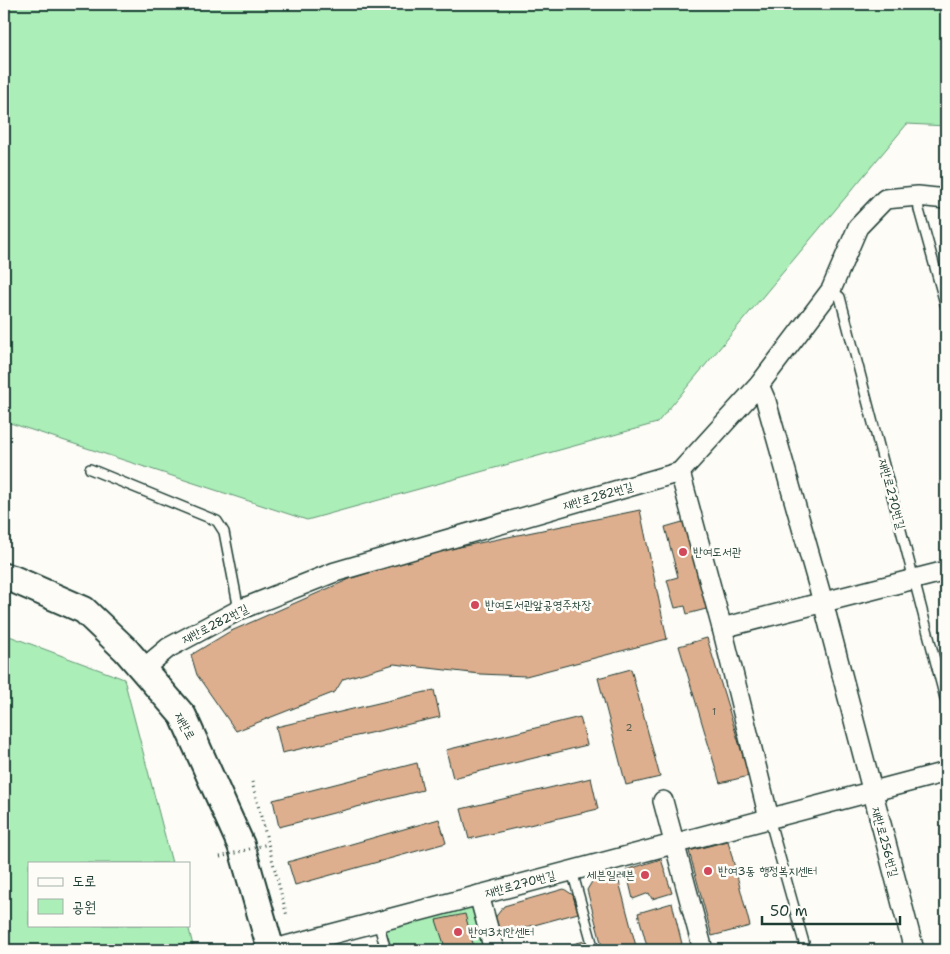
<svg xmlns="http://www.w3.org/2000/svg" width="950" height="954" viewBox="0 0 950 954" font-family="'Shantell Sans','Poor Story',sans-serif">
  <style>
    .green { fill: #abeeb7; stroke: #659676 }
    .building { fill: #deaf8f; stroke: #1f3d34 }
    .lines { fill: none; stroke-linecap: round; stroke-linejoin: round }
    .service-casing { stroke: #1f3d34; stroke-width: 12 }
    .minor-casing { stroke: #1f3d34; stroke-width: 22 }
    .secondary-casing { stroke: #1f3d34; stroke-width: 30 }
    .path { stroke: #1f3d34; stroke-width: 3; stroke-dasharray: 1 4; stroke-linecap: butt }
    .service { stroke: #fdfcf7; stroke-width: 9 }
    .minor { stroke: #fdfcf7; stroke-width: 19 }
    .secondary { stroke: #fdfcf7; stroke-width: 26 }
    .path-bridge { stroke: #1f3d34; stroke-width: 3; stroke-dasharray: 1 4; stroke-linecap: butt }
    .poi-dot { fill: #d1495b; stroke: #fdfcf7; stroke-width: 2 }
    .labels { text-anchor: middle; stroke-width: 5; stroke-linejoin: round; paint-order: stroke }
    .number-label { font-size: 10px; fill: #4f5a4b }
    .street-label { font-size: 12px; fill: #1f3d34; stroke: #fdfcf7 }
    .poi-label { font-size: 12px; fill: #1f3d34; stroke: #fdfcf7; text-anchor: start }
  </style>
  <rect width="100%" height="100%" fill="#fdfcf7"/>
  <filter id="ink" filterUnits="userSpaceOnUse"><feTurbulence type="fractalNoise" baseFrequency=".02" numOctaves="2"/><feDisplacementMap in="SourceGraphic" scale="10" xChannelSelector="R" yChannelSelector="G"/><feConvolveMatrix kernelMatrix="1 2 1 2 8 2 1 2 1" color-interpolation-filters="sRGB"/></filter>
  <g filter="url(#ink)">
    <g class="green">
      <path d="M4,4h942v122l-39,-2 -250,299 -350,97 -303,-99z"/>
      <path d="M4,634l120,45 48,184h-143v62h159l6,25h-190z"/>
      <path d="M479,895l15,55h-108l-8,-28z"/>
    </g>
    <g class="building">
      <path d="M640,510l27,129 -141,37 -46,-2 -86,-10 -51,15 -8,13 -99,39 -39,-56 -6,-20 38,-23 123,-54 83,-26z"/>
      <path d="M686,521l24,87 -23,6 -2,-8 -10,2 -8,-28 11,-3 -13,-50z"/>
      <path d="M707,638l42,138 -29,7 -41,-137z"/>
      <path d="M631,669l29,108 -34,8 -28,-107z"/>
      <path d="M434,690l6,27 -158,36 -6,-26z"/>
      <path d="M580,717l7,28 -134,33 -7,-28z"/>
      <path d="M417,763l6,27 -144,37 -6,-27z"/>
      <path d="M591,778l7,31 -129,30 -8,-30z"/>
      <path d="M439,819l7,24 -151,42 -7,-23z"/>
      <path d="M728,841l22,85 -38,10 -23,-85z"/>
      <path d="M661,859l11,34 -20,6 -3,-6 -16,6 -7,-29z"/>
      <path d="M617,874l20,76h-34l-16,-60 6,-10z"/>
      <path d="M564,889l9,6 5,18 -80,22 -4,-16 10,-13z"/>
      <path d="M672,903l10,41 -24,6h-10l-10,-37z"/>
      <path d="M465,914l8,30 -27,6 -10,-30z"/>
      <path d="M585,941l3,9h-40z"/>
    </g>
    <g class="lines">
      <defs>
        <g id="service">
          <path d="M918,196l1,14 27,97"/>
          <path d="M831,290l9,7 106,405"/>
          <path d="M90,469l127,52 7,11 15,78"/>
          <path d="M769,818l37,132"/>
          <path d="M572,871l22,79"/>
          <path d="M378,922l8,28"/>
        </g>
        <g id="minor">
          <path d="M759,385l7,16 57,201 91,348"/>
          <path d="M680,472l42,156 47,190"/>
          <path d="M722,628l224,-57"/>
          <path d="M143,669l25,-21 71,-38 96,-38 345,-100 79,-87 72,-95 27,-63 27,-28 33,-3 28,3"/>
          <path d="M663,801l40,149"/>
          <path d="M479,895l15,55"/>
          <path d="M271,950l675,-178"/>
        </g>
        <path id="secondary" d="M4,577l9,2 71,31 42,40 57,66 58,129 30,105"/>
      </defs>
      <use href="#service" class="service-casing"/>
      <use href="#minor" class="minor-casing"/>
      <use href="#secondary" class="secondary-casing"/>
      <path class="path" d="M252,782l35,134"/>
      <use href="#service" class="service"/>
      <use href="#minor" class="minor"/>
      <use href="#secondary" class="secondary"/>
      <path class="path-bridge" d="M220,857l48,-13"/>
    </g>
  </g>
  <g class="poi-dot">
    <circle cx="683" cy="552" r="5"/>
    <circle cx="475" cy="605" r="5"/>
    <circle cx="708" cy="871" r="5"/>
    <circle cx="645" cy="875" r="5"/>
    <circle cx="458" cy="932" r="5"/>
  </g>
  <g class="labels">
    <g class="number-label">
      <text x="714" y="715">1</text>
      <text x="629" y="731">2</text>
    </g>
    <g class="street-label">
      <text transform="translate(892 494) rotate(75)" y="4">재반로270번길</text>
      <text transform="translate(598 496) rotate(-16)" y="4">재반로282번길</text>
      <text transform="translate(215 624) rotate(-27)" y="4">재반로282번길</text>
      <text transform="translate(185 726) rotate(61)" y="4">재반로</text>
      <text transform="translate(885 842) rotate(75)" y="4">재반로256번길</text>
      <text transform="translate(520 884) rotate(-15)" y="4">재반로270번길</text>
    </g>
    <g class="poi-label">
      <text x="693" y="556">반여도서관</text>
      <text x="485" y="609">반여도서관앞공영주차장</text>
      <text x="718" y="875">반여3동 행정복지센터</text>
      <text x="635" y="879" text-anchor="end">세븐일레븐</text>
      <text x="468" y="936">반여3치안센터</text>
    </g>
  </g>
  <rect width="950" height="954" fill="none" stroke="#fdfcf7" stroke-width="20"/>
  <rect x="10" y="10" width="930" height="934" fill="none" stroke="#1f3d34" stroke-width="2" filter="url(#ink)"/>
  <rect x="28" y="862" width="162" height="65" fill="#fdfcf7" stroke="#a4b0a9"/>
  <rect x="38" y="878" width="25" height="8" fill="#fdfcf7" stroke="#a4b0a9"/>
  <text x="72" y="886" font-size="15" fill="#1f3d34">도로</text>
  <rect x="38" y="899" width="25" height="15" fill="#abeeb7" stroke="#a4b0a9"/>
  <text x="72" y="912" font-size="15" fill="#1f3d34">공원</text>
  <path d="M762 916v8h138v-8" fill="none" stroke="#1f3d34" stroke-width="2.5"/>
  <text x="770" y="916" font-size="15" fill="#1f3d34" stroke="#fdfcf7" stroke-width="4" paint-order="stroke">50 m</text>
</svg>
